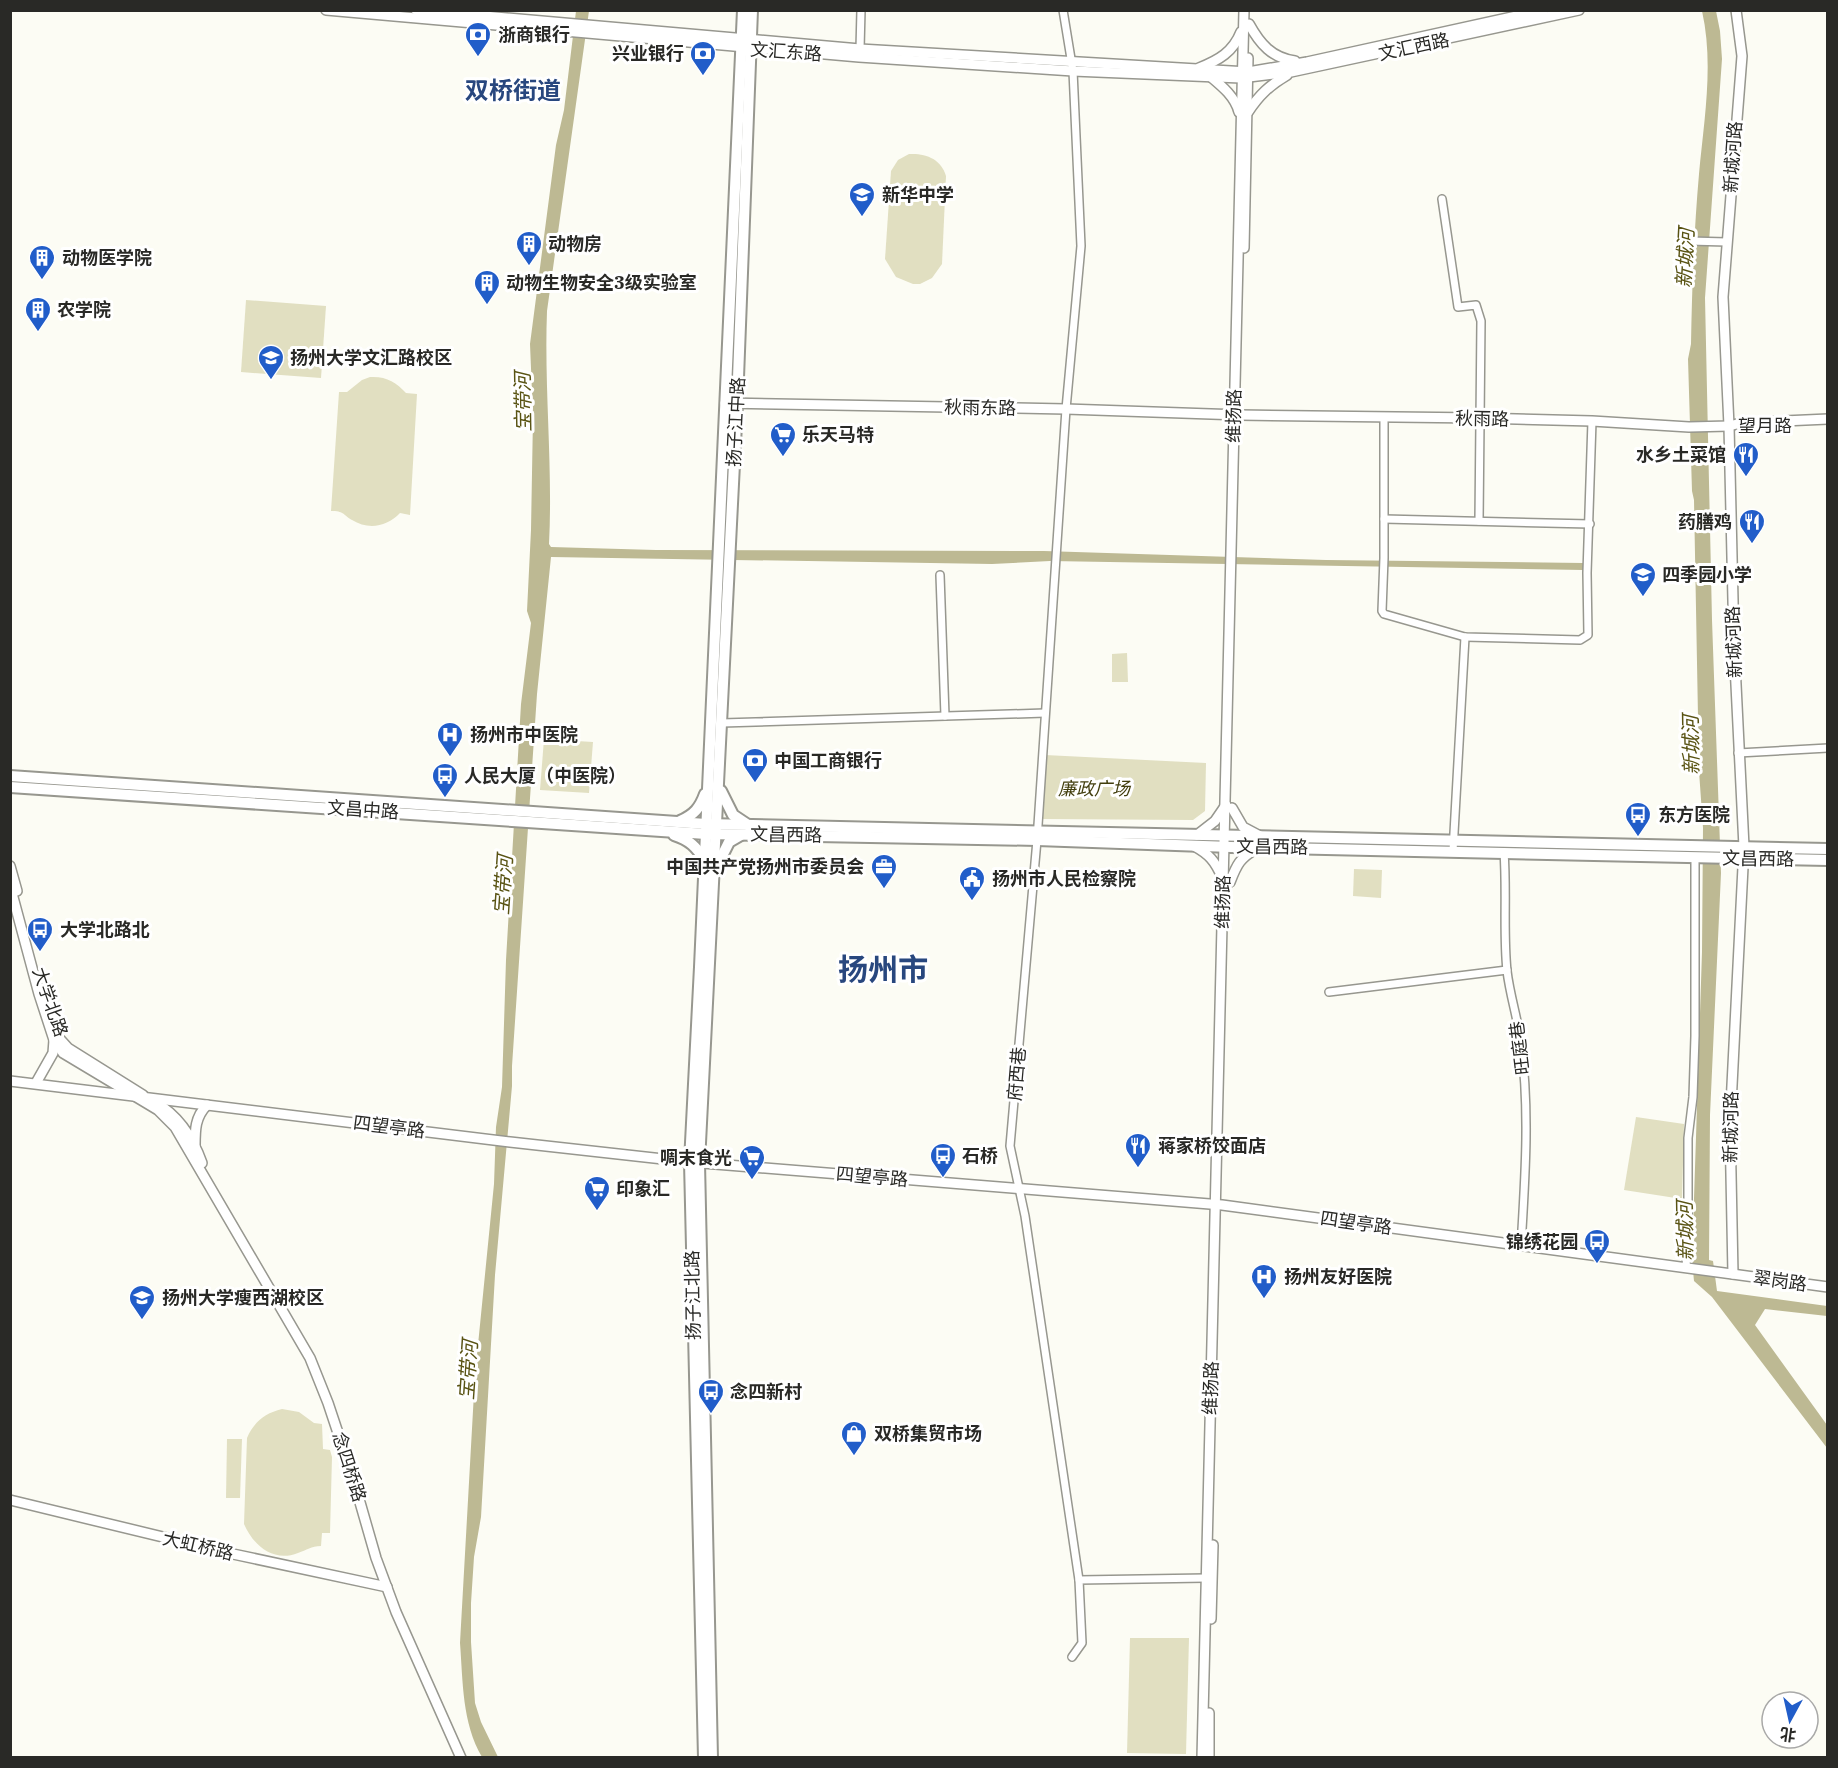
<svg xmlns="http://www.w3.org/2000/svg" width="1838" height="1768" viewBox="0 0 1838 1768" font-family="'IBM Plex Serif','Noto Sans SC',serif">
  <style>
    .green { fill: #e1dfc1 }
    .water { fill: #bdb993 }
    .lines { fill: none; stroke-linecap: round; stroke-linejoin: round }
    .street-casing { stroke: #97978f; stroke-width: 10 }
    .secondary-casing { stroke: #97978f; stroke-width: 12 }
    .primary-casing { stroke: #97978f; stroke-width: 14 }
    .street { stroke: #fff; stroke-width: 7 }
    .secondary { stroke: #fff; stroke-width: 9 }
    .primary { stroke: #fff; stroke-width: 10 }
    .labels { text-anchor: middle; stroke-width: 6; stroke-linejoin: round; paint-order: stroke }
    .poi-label { font-size: 18px; font-weight: bold; fill: #292926; stroke: #fff; text-anchor: start }
    .street-label { font-size: 18px; fill: #292926; stroke: #fff }
    .park-label { font-size: 18px; font-style: italic; fill: #423e0e; stroke: #fff }
    .water-label { font-size: 20px; font-style: italic; fill: #595313; stroke: #fff }
    .district-label { font-size: 24px; font-weight: bold; fill: #28477e; stroke: #fff }
    .town-label { font-size: 30px; font-weight: bold; fill: #28477e; stroke: #fff }
  </style>
  <rect width="100%" height="100%" fill="#fcfcf4"/>
  <g class="green">
    <path d="M909,154c17,-1 32,5 37,22l-4,88 -10,14 -12,6h-7l-17,-7 -11,-18 6,-88 7,-11z"/>
    <path d="M246,300l80,6 -5,72 -80,-6z"/>
    <path d="M370,377c16,-1 26,5 36,16l11,1 -7,121 -10,-2c-13,14 -32,17 -48,7 -10,-6 -8,-9 -21,-9l8,-119h8l15,-12z"/>
    <path d="M1127,653l1,29h-16v-28z"/>
    <path d="M544,739l49,3 -4,51 -49,-3z"/>
    <path d="M1045,755l161,8 -1,48 -12,9 -151,-1z"/>
    <path d="M1354,869l28,1 -1,28 -28,-2z"/>
    <path d="M1636,1117l48,7 -2,75 -58,-9z"/>
    <path d="M282,1409l17,3 15,11 8,1 1,25 7,1 2,7 -2,76h-8l-1,13c-10,0 -14,4 -23,7 -25,10 -45,-8 -54,-29l3,-86c7,-16 18,-25 35,-29z"/>
    <path d="M227,1439h15l-2,59h-14z"/>
    <path d="M1130,1638h59l-3,116 -59,-1z"/>
  </g>
  <g class="water">
    <path d="M576,11h13l-42,300c-3,78 6,155 2,233l2,3 105,3 388,1 282,9 257,3v7l-533,-9 -58,3 -441,-7 -14,137 -25,372v20l-17,189 -14,242 -7,40 -3,46v39l4,61 6,19 17,35h-16c-20,-34 -19,-75 -22,-114l15,-268 19,-191 2,-57 6,-40 4,-127 15,-256 10,-81 -4,-12 4,-81 2,-113 -3,-73 26,-199 8,-35z"/>
    <path d="M1702,11h14l4,20 2,28 -17,239 7,322 9,253 -11,242 -1,145 4,1 4,30 110,15v10l-62,-7 -10,16 72,100v23l-115,-151 -18,-16 -2,-21 10,-308 1,-124 -4,-57 -5,-271 -2,-9 -4,-132 3,-15c1,-57 3,-113 8,-170 5,-54 15,-110 3,-163z"/>
  </g>
  <g class="lines">
    <defs>
      <g id="street">
        <path d="M1063,10l10,61 8,175 -15,163 -29,431 -27,306 15,70 54,364"/>
        <path d="M860,49l1,-39"/>
        <path d="M1442,199l16,108 18,-2 5,16 -2,200"/>
        <path d="M1689,241l38,1"/>
        <path d="M1384,418v140l-2,53 2,3 81,23 115,3 8,-5 -1,-62 5,-152"/>
        <path d="M1384,519l206,5"/>
        <path d="M940,575l5,141"/>
        <path d="M722,723l323,-10"/>
        <path d="M1738,753l90,-5"/>
        <path d="M1453,851l12,-214"/>
        <path d="M1504,852c3,40 -1,80 3,119 3,25 11,48 14,73 9,67 4,135 0,202"/>
        <path d="M1329,992l178,-22"/>
        <path d="M1686,1268l2,-42v-88l5,-41 2,-61v-178"/>
        <path d="M1072,1657l10,-14 -3,-63 127,-2"/>
      </g>
      <g id="secondary">
        <path d="M326,10l533,47 214,14 168,7 50,-6 288,-62"/>
        <path d="M416,10l444,39 388,23 59,-10 237,-52"/>
        <path d="M1249,24c11,20 23,34 46,37"/>
        <path d="M1199,68c20,-8 34,-16 42,-36"/>
        <path d="M1211,77c12,10 24,20 28,35"/>
        <path d="M1248,112c11,-17 22,-27 39,-37"/>
        <path d="M1244,248l4,-190"/>
        <path d="M725,403l341,6 174,6 239,3 113,3 97,6 40,-1 12,-3 87,-4"/>
        <path d="M1232,808l11,19 17,9"/>
        <path d="M1197,835l18,-14 11,-16"/>
        <path d="M1194,846c15,8 21,15 28,31"/>
        <path d="M10,866l7,25"/>
        <path d="M1230,882c7,-18 10,-24 27,-34"/>
        <path d="M10,886l29,108 15,46 9,13 95,57 17,17 135,231 18,45 25,75 23,80 20,54 65,146"/>
        <path d="M58,1037l10,11 75,47"/>
        <path d="M10,1081l500,61 180,20 532,43 606,82"/>
        <path d="M36,1083l17,-30 1,-13"/>
        <path d="M155,1102c24,14 38,36 47,61"/>
        <path d="M195,1146c0,-16 0,-29 12,-41"/>
        <path d="M1733,1274l-3,-149 14,-278 -10,-203 -5,-218 -6,-129 19,-241 -6,-46"/>
        <path d="M10,1500l223,54 154,33"/>
        <path d="M1211,1619l2,-74"/>
        <path d="M1202,1758l42,-1748"/>
        <path d="M1209,1758v-45"/>
      </g>
      <g id="primary">
        <path d="M10,776l696,48 1122,25"/>
        <path d="M10,787l696,47 331,6 194,7 597,13"/>
        <path d="M721,791l12,24 15,10"/>
        <path d="M680,821c14,-6 20,-13 25,-27"/>
        <path d="M674,835c16,5 22,12 31,25"/>
        <path d="M718,864l11,-22 12,-7"/>
        <path d="M704,1758l-14,-596 10,-195 43,-957"/>
        <path d="M712,1758l-13,-595 38,-759 15,-394"/>
      </g>
    </defs>
    <use href="#street" class="street-casing"/>
    <use href="#secondary" class="secondary-casing"/>
    <use href="#primary" class="primary-casing"/>
    <use href="#street" class="street"/>
    <use href="#secondary" class="secondary"/>
    <use href="#primary" class="primary"/>
  </g>
  <defs>
    <symbol id="bank-pin" viewBox="-11 -11 22 30"><path d="M0 17L-7.5 6A9.5 9.5 0 1 1 7.5 6Z" fill="#215dc9" stroke="#fff"/><path d="M-6-4H6V4H-6ZM0-2.3a2.3 2.3 0 1 0 0 4.6a2.3 2.3 0 1 0 0-4.6Z" fill="#fff"/></symbol>
    <symbol id="school-pin" viewBox="-11 -11 22 30"><path d="M0 17L-7.5 6A9.5 9.5 0 1 1 7.5 6Z" fill="#215dc9" stroke="#fff"/><path d="M0-5L7-2L0 1L-7-2ZM-4 1L0 2.5L4 1V4Q0 6-4 4Z" fill="#fff"/></symbol>
    <symbol id="building-pin" viewBox="-11 -11 22 30"><path d="M0 17L-7.5 6A9.5 9.5 0 1 1 7.5 6Z" fill="#215dc9" stroke="#fff"/><path d="M-4-6H4V6H1V3H-1V6H-4ZM-2.5-4.3h1.7v1.8h-1.7ZM.8-4.3h1.7v1.8H.8ZM-2.5-1h1.7V.8h-1.7ZM.8-1h1.7V.8H.8Z" fill="#fff"/></symbol>
    <symbol id="university-pin" viewBox="-11 -11 22 30"><path d="M0 17L-7.5 6A9.5 9.5 0 1 1 7.5 6Z" fill="#215dc9" stroke="#fff"/><path d="M0-5L7-2L0 1L-7-2ZM-4 1L0 2.5L4 1V4Q0 6-4 4Z" fill="#fff"/></symbol>
    <symbol id="supermarket-pin" viewBox="-11 -11 22 30"><path d="M0 17L-7.5 6A9.5 9.5 0 1 1 7.5 6Z" fill="#215dc9" stroke="#fff"/><path d="M-6-5.5h2.5l.6 2H6L4.5 2H-2.5L-4.4-4H-6ZM-1.5 3.2a1.3 1.3 0 1 0 .1 0ZM3 3.2a1.3 1.3 0 1 0 .1 0Z" fill="#fff"/></symbol>
    <symbol id="restaurant-pin" viewBox="-11 -11 22 30"><path d="M0 17L-7.5 6A9.5 9.5 0 1 1 7.5 6Z" fill="#215dc9" stroke="#fff"/><path d="M-5-6h1v4h1v-4h1v4h1v-4h1v5L-1.5 .5V6h-2V.5L-5-1ZM5-6V6H3V1.5H1.5Q1.5-4 5-6Z" fill="#fff"/></symbol>
    <symbol id="hospital-pin" viewBox="-11 -11 22 30"><path d="M0 17L-7.5 6A9.5 9.5 0 1 1 7.5 6Z" fill="#215dc9" stroke="#fff"/><path d="M-5-5h3v3.5h4V-5h3V5h-3V1.5h-4V5h-3Z" fill="#fff"/></symbol>
    <symbol id="bus-pin" viewBox="-11 -11 22 30"><path d="M0 17L-7.5 6A9.5 9.5 0 1 1 7.5 6Z" fill="#215dc9" stroke="#fff"/><path d="M-5-6H5V4H4V6H2V4H-2V6H-4V4H-5ZM-3.5-4V0h7V-4ZM-3.5 1.2v1.5H-2V1.2ZM2 1.2v1.5H3.5V1.2Z" fill="#fff"/></symbol>
    <symbol id="office-pin" viewBox="-11 -11 22 30"><path d="M0 17L-7.5 6A9.5 9.5 0 1 1 7.5 6Z" fill="#215dc9" stroke="#fff"/><path d="M-6-3h4V-5.5h4V-3h4V5H-6ZM-1-4.5V-3h2v-1.5ZM-6 0V1H6V0Z" fill="#fff"/></symbol>
    <symbol id="civic-pin" viewBox="-11 -11 22 30"><path d="M0 17L-7.5 6A9.5 9.5 0 1 1 7.5 6Z" fill="#215dc9" stroke="#fff"/><path d="M-.6-6.5H3V-4.5H.6V-3L4-1V1h2V6H-6V1h2V-1L-.6-3ZM-1.2 2.5V6h2.4V2.5Z" fill="#fff"/></symbol>
    <symbol id="shop-pin" viewBox="-11 -11 22 30"><path d="M0 17L-7.5 6A9.5 9.5 0 1 1 7.5 6Z" fill="#215dc9" stroke="#fff"/><path d="M-5-2.5h2.3a2.7 3.5 0 0 1 5.4 0H5L5.5 6h-11ZM-1.5-2.5h3a1.5 2.3 0 0 0-3 0Z" fill="#fff"/></symbol>
  </defs>
  <g fill-rule="evenodd">
    <use href="#bank-pin" x="463" y="20" width="30" height="40"/>
    <use href="#bank-pin" x="688" y="39" width="30" height="40"/>
    <use href="#school-pin" x="847" y="180" width="30" height="40"/>
    <use href="#building-pin" x="514" y="229" width="30" height="40"/>
    <use href="#building-pin" x="27" y="243" width="30" height="40"/>
    <use href="#building-pin" x="472" y="268" width="30" height="40"/>
    <use href="#building-pin" x="23" y="295" width="30" height="40"/>
    <use href="#university-pin" x="256" y="343" width="30" height="40"/>
    <use href="#supermarket-pin" x="768" y="420" width="30" height="40"/>
    <use href="#restaurant-pin" x="1731" y="440" width="30" height="40"/>
    <use href="#restaurant-pin" x="1737" y="507" width="30" height="40"/>
    <use href="#school-pin" x="1628" y="560" width="30" height="40"/>
    <use href="#hospital-pin" x="435" y="720" width="30" height="40"/>
    <use href="#bank-pin" x="740" y="746" width="30" height="40"/>
    <use href="#bus-pin" x="430" y="761" width="30" height="40"/>
    <use href="#bus-pin" x="1623" y="800" width="30" height="40"/>
    <use href="#office-pin" x="869" y="852" width="30" height="40"/>
    <use href="#civic-pin" x="957" y="864" width="30" height="40"/>
    <use href="#bus-pin" x="25" y="915" width="30" height="40"/>
    <use href="#restaurant-pin" x="1123" y="1131" width="30" height="40"/>
    <use href="#bus-pin" x="928" y="1141" width="30" height="40"/>
    <use href="#supermarket-pin" x="737" y="1143" width="30" height="40"/>
    <use href="#supermarket-pin" x="582" y="1174" width="30" height="40"/>
    <use href="#bus-pin" x="1582" y="1227" width="30" height="40"/>
    <use href="#hospital-pin" x="1249" y="1262" width="30" height="40"/>
    <use href="#university-pin" x="127" y="1283" width="30" height="40"/>
    <use href="#bus-pin" x="696" y="1377" width="30" height="40"/>
    <use href="#shop-pin" x="839" y="1419" width="30" height="40"/>
  </g>
  <g class="labels">
    <g class="poi-label">
      <text x="498" y="41">浙商银行</text>
      <text x="684" y="60" text-anchor="end">兴业银行</text>
      <text x="882" y="201">新华中学</text>
      <text x="548" y="250">动物房</text>
      <text x="62" y="264">动物医学院</text>
      <text x="506" y="289">动物生物安全3级实验室</text>
      <text x="57" y="316">农学院</text>
      <text x="290" y="364">扬州大学文汇路校区</text>
      <text x="802" y="441">乐天马特</text>
      <text x="1726" y="461" text-anchor="end">水乡土菜馆</text>
      <text x="1732" y="528" text-anchor="end">药膳鸡</text>
      <text x="1662" y="581">四季园小学</text>
      <text x="470" y="741">扬州市中医院</text>
      <text x="774" y="767">中国工商银行</text>
      <text x="464" y="782">人民大厦（中医院）</text>
      <text x="1658" y="821">东方医院</text>
      <text x="864" y="873" text-anchor="end">中国共产党扬州市委员会</text>
      <text x="992" y="885">扬州市人民检察院</text>
      <text x="60" y="936">大学北路北</text>
      <text x="1158" y="1152">蒋家桥饺面店</text>
      <text x="962" y="1162">石桥</text>
      <text x="732" y="1164" text-anchor="end">啁末食光</text>
      <text x="616" y="1195">印象汇</text>
      <text x="1578" y="1248" text-anchor="end">锦绣花园</text>
      <text x="1284" y="1283">扬州友好医院</text>
      <text x="162" y="1304">扬州大学瘦西湖校区</text>
      <text x="730" y="1398">念四新村</text>
      <text x="874" y="1440">双桥集贸市场</text>
    </g>
    <g class="street-label">
      <text transform="translate(1414 47) rotate(-12)" y="6">文汇西路</text>
      <text transform="translate(786 52) rotate(4)" y="6">文汇东路</text>
      <text transform="translate(1733 157) rotate(-86)" y="6">新城河路</text>
      <text transform="translate(980 408) rotate(1)" y="6">秋雨东路</text>
      <text transform="translate(1234 416) rotate(-89)" y="6">维扬路</text>
      <text transform="translate(1482 419) rotate(1)" y="6">秋雨路</text>
      <text transform="translate(736 422) rotate(-87)" y="6">扬子江中路</text>
      <text x="1765" y="432">望月路</text>
      <text transform="translate(1734 642) rotate(-92)" y="6">新城河路</text>
      <text transform="translate(363 810) rotate(4)" y="6">文昌中路</text>
      <text transform="translate(786 835) rotate(1)" y="6">文昌西路</text>
      <text transform="translate(1272 847) rotate(1)" y="6">文昌西路</text>
      <text transform="translate(1758 859) rotate(1)" y="6">文昌西路</text>
      <text transform="translate(1223 902) rotate(-89)" y="6">维扬路</text>
      <text transform="translate(50 1002) rotate(71)" y="6">大学北路</text>
      <text transform="translate(1520 1048) rotate(-97)" y="6">旺庭巷</text>
      <text transform="translate(1017 1074) rotate(-85)" y="6">府西巷</text>
      <text transform="translate(389 1127) rotate(7)" y="6">四望亭路</text>
      <text transform="translate(1731 1127) rotate(-89)" y="6">新城河路</text>
      <text transform="translate(872 1177) rotate(5)" y="6">四望亭路</text>
      <text transform="translate(1356 1223) rotate(8)" y="6">四望亭路</text>
      <text transform="translate(1780 1281) rotate(8)" y="6">翠岗路</text>
      <text transform="translate(693 1295) rotate(-91)" y="6">扬子江北路</text>
      <text transform="translate(1211 1388) rotate(-88)" y="6">维扬路</text>
      <text transform="translate(349 1467) rotate(72)" y="6">念四桥路</text>
      <text transform="translate(198 1546) rotate(13)" y="6">大虹桥路</text>
    </g>
    <g class="park-label">
      <text x="1094" y="795">廉政广场</text>
    </g>
    <g class="water-label">
      <text transform="translate(1685 258) rotate(-87)" y="7">新城河</text>
      <text transform="translate(523 402) rotate(-91)" y="7">宝带河</text>
      <text transform="translate(1691 745) rotate(-91)" y="7">新城河</text>
      <text transform="translate(503 885) rotate(-86)" y="7">宝带河</text>
      <text transform="translate(1685 1231) rotate(-91)" y="7">新城河</text>
      <text transform="translate(468 1370) rotate(-86)" y="7">宝带河</text>
    </g>
    <g class="district-label">
      <text x="513" y="99">双桥街道</text>
    </g>
    <g class="town-label">
      <text x="883" y="980">扬州市</text>
    </g>
  </g>
  <rect width="1838" height="1768" fill="none" stroke="#292926" stroke-width="24"/>
  <g transform="translate(1790 1720) rotate(188)"><circle r="28" fill="#ffffff" stroke="#a9a9a8" stroke-width="1.5"/>
  <path d="M0-4.5L10 22L0 15L-10 22Z" fill="#215dc9"/>
  <text y="-9" font-size="16" font-weight="bold" text-anchor="middle" fill="#292926">北</text>
  </g>
</svg>
